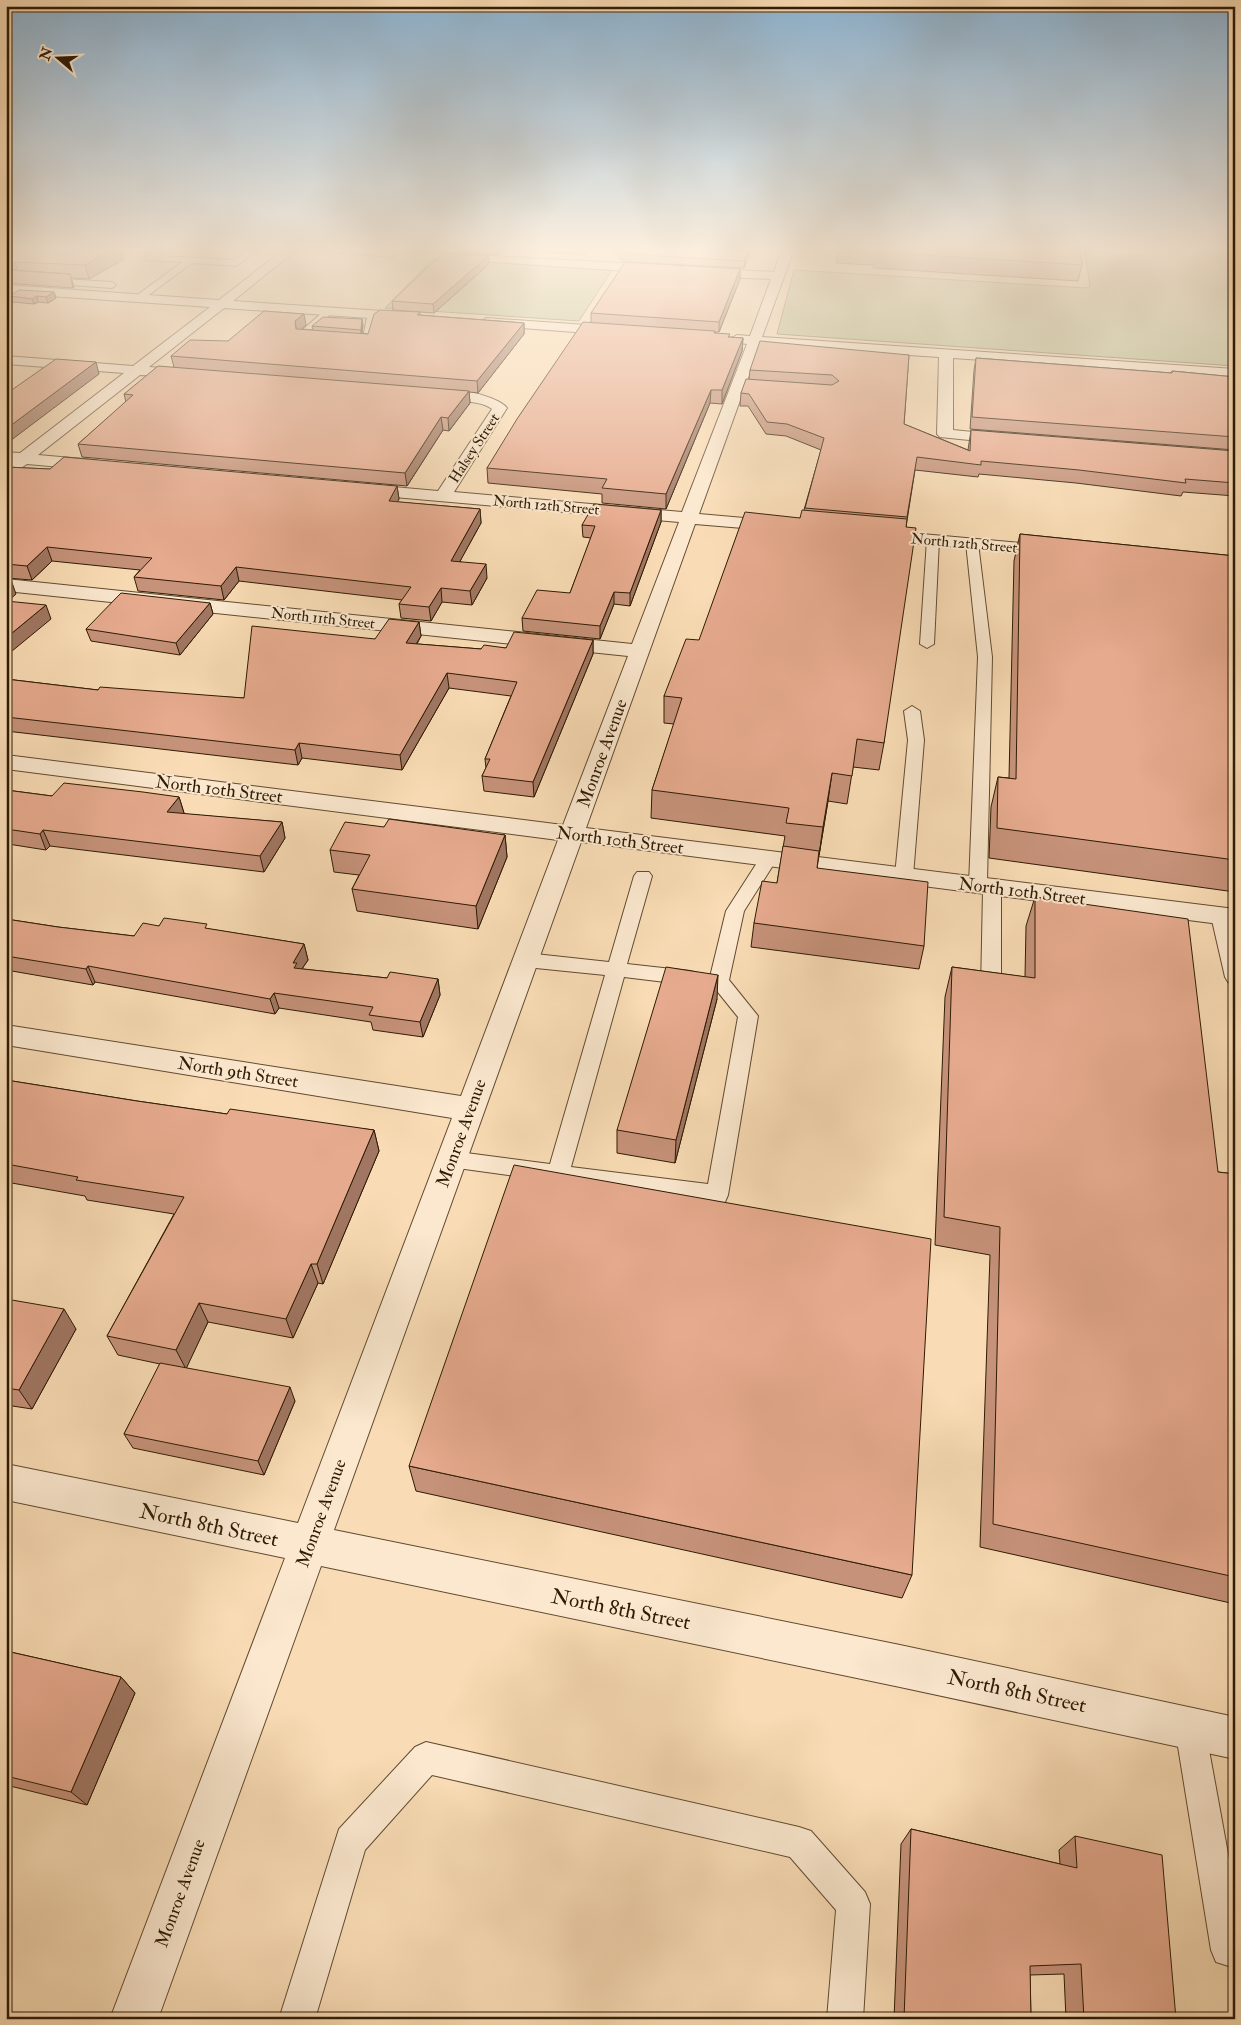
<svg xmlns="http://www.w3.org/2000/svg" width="1241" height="2025" viewBox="0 0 1241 2025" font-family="'IM FELL Double Pica',serif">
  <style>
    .green { fill: #b7c293; stroke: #726e4c }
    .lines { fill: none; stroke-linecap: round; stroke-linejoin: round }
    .lane-casing { stroke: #614b30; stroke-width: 2 }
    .street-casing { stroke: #614b30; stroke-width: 2 }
    .lane { fill: #fbe8cf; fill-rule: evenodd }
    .street { fill: #fbe8cf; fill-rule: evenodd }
    .wall { fill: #c6927a; stroke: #2e1b04 }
    .shaded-wall { fill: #a17763; stroke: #2e1b04 }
    .building { fill: #e6aa8e; stroke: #2e1b04 }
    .labels { text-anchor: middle; stroke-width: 4; stroke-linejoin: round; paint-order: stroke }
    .far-street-label { font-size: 15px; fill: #2e1b04; stroke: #fbe8cf }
    .street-label { font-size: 18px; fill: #2e1b04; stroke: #fbe8cf }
    .near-street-label { font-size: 21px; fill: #2e1b04; stroke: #fbe8cf }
  </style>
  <rect width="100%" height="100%" fill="#f9dcb5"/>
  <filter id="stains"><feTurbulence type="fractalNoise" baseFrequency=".004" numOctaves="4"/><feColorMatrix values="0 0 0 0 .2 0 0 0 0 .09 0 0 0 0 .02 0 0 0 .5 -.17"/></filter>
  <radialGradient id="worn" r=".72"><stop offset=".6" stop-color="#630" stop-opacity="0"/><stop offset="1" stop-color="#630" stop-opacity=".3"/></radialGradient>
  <g class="green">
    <path d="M1084,247h151v119l-458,-32 17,-64 292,18 4,-2z"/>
    <path d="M433,259l179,11 -33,51 -194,-13z"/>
  </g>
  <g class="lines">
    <defs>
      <g id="lane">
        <path d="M160,247h9l-11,9 77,4 17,-13h9l-24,19 -45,-3 -50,37h-6v-4l46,-34 -35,-2v-4z"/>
        <path d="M289,247l104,4 4,3 -4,3 -100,-8z"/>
        <path d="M47,278l65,4 4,3 -4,3 -68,-5 -1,-2z"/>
        <path d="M19,288l7,2 -20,14v-7z"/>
        <path d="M326,309l8,2 -25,23 13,1v4l-24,-1v-4z"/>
        <path d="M368,312l8,2 -6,29 -25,-1v-4h18z"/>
        <path d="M933,536l6,4 -5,104 -7,4 -7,-4 7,-104z"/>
        <path d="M972,539l6,4 14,114 -5,225 11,1 3,4v103l-3,5 -7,2 -7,-2 -3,-5 2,-100 -11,-1 -3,-4 9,-228 -12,-114z"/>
        <path d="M912,706l8,5 4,29 -11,136 -3,4h-12l-3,-4 13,-136 -4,-29z"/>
        <path d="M768,853l6,2 3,4 -33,52 -15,69 29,36 -30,179 -3,7 -8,2 -274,-38 -3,-6 3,-6 8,-3 99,13 55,-189 -79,-8 -7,-2 -3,-5 3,-5 7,-2 83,9 25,-86 3,-4h12l3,4 -25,88 63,7 7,2 3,5 -3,5 -7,2 -66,-8 -53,190 137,17 30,-167 -29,-36 17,-70 36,-56z"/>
        <path d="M1220,910l7,2c12,20 8,49 8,72l-7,-2 -3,-5 -14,-61 2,-4z"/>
        <path d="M1190,1713l11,4 4,11 30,164v76l-19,-6 -5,-12 -36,-222 4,-11z"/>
        <path d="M426,1742l373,85 12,4 54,61 5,12 -7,115h-36l9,-109 -46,-53 -358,-82 -67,75 -50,169h-36l60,-190 76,-82z"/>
      </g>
      <g id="street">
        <path d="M287,247h13l-67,54 180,12 6,4 -6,4 -189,-13 -75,59 38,3 7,4 -2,3 -52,-2 -102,80 57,5 6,2 2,3 -2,3 -6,2 -68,-6 -6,4h-12l-2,-3 2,-3h-3v-10l14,1 104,-80 -118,-9v-8l127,10 77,-59 -204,-14v-8l213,15z"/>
        <path d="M783,247h12l-33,90 473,32v8l-282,-19v72l60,6 3,3 -8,5 -68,-7 -3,-3 2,-77 -179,-12 -61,169 79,7 6,1 3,4 -3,4 -6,1 -83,-7 -109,304 649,81v17l-654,-84 -247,688 566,115 335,72v42l-335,-72 -579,-121 -163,453h-48l175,-461 -279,-58v-36l292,59 154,-405 -446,-73v-20l455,71 97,-256 -552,-71v-14l557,70 65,-169 -622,-65v-12l626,65 47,-122 -319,-28 -6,-2 -2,-3 2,-3 6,-2 78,7 54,-82c-17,-13 -58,-4 -67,-15 10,-13 73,1 82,14l-53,84 228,20 65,-168 -15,-2 -2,-3 7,-4 13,1 21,-57 -69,-3 -6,-4 6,-4 72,4z"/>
        <path d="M452,254l207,11 6,4 -6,4 -211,-14 -2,-2z"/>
        <path d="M486,318l129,9 7,4 -7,4 -134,-10 -1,-3z"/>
        <path d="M878,530l176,16 6,1 3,4 -3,4 -6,1 -182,-17 -3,-4 3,-4z"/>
      </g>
    </defs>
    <use href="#lane" class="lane-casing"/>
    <use href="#street" class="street-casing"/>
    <use href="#lane" class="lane"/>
    <use href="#street" class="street"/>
  </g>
  <g class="wall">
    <path d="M6,247l118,12 -35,20 -18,-1 3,9 -1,1 -67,-5z"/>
    <path d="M452,247h139l-6,8 -81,-5 -5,5 -47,-3z"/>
    <path d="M605,247h149l-6,8v3l-4,10 -119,-6z"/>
    <path d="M837,247h242l3,18 -4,16 -205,-13v-3l-37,-2z"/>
    <path d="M451,254l37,2 1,8 -55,49 -41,-3 -1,-9z"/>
    <path d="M740,269v10l-21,53h-4v1l15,4 13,1 -1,13 -20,53 -12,-1 -44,106 -64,-6v-9l-114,-11 -1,-15 104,-146v-9z"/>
    <path d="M54,292l2,6 -8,5 -10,-1 -4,2 -22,-2 -2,-6z"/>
    <path d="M420,312v3l104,8v11l-46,59 -9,-1 1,11 -21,28 -6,-1 -36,56 -325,-29 -4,-13 48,-42 -2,-8 50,-27 -3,-11 57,-15 78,-16 -5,4 12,1 -1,-4 51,-1 -1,8 6,1z"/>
    <path d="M909,355l-5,69 64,26 3,-20 264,21v45l-52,-4 -2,4 -105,-13 -97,-9 -1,3 -63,-7 -9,57 -22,216 -5,27 -26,-3 -6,37 -19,-3 -11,67 107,78 -5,23 -168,-22 3,-24 23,-40 8,-47 -134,-18 1,-28 22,-66 -10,-1v-27l35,-56 101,-122 4,-8 17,-60 -35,-14 -20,-2 -18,-28h-8l1,-13 8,-14 1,-9z"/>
    <path d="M976,358l195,15 1,-2 63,6v73l-265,-21 4,-59z"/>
    <path d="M6,467l391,19 2,13 -2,3 83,7 1,14 -21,38 27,17 -15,27 -30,-3 -11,19 -30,-3 -2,-14 3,-4 -163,-19 -15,19 -86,-9 -4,-14 6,-7 -88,-9 -20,19 -26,-2z"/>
    <path d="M661,510v12l-31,84 -16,-2 -14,35 -77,-8 -1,-13 48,-25 21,-55 -8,-1 -1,-12z"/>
    <path d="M1020,534l215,22v336l-246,-34 2,-51 7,-30 11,1 5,-217z"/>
    <path d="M210,603l3,11 -33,41 -89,-14 -5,-12z"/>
    <path d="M419,622l2,14 -4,8 64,5 25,-1 87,-8v14l-59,143 -50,-6 -2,-15 4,-8 -1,-9 26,-63 -62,-8 -47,82 -100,-12 -4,7 -292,-34v-52l92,11 146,8 131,-59z"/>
    <path d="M6,790l46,6 127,1 5,16 -1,1 99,8 3,16 -21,34 -214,-26 -4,4 -38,-6 -2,3z"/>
    <path d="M384,827l121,8 2,22 -29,72 -121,-18 -5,-22 7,-14 -25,-3 -4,-22z"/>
    <path d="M1035,897l183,275 17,2v430l-255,-57 10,-292 -55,-10 10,-248 7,-30 73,10 1,-51z"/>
    <path d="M6,919l52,8 76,9 25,-10 50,3 95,15 4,16 -6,9 85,9 51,1 2,16 -17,42 -50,-7 -2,-8 -92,-14 -4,6 -180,-32 -2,3 -87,-15z"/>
    <path d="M717,999l-42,164 -58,-10v-23z"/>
    <path d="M6,1080l131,21 90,13 147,16 5,21 -56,133 -5,-1 -25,55 -85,-16 -22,46 109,33 -31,74 -131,-27 -9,-14 36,-70 -42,-9 -11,-19 67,-122 -87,-14 -2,-4 -79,-14z"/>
    <path d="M6,1299l70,30 -44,80 -26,-4z"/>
    <path d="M409,1466l503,109 -10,23 -486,-107z"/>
    <path d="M6,1651l115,26 14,16 -48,112 -81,-20z"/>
    <path d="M911,1829l149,35 -1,-14 16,-14 101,183h-110l-2,-45 -34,1 1,44h-137l7,-175z"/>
  </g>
  <g class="shaded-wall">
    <path d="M117,247h4l3,12 -35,20 -4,-14z"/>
    <path d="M499,247h5v3l-5,5z"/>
    <path d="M585,247h6l-6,8z"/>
    <path d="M749,247h5l-6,8v3l-4,10 2,-18z"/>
    <path d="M488,256l1,8 -55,49 -1,-9z"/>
    <path d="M15,262l2,8h-6l-1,-4z"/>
    <path d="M740,269v10l-21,53v-10z"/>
    <path d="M70,274l4,13 -1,1z"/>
    <path d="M54,292l2,6 -8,5 -2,-6z"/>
    <path d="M37,296l1,6 -4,2 -2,-5z"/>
    <path d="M304,314l2,11 -9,8 -2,-12z"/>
    <path d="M362,319l1,6 -2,11v-6z"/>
    <path d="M524,323v11l-46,59 -1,-12z"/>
    <path d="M743,338l-1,13 -20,53v-14z"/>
    <path d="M96,362l3,12 -93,70v-15z"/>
    <path d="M711,390l-1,13 -44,106v-15z"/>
    <path d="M469,391l1,12 -21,28 -1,-13z"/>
    <path d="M441,417l2,13 -36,56 -2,-13z"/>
    <path d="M397,486l2,13 -8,15 -2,-13z"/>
    <path d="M480,509l1,14 -28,51 -2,-13z"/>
    <path d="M661,510v12l-31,84v-13z"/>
    <path d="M47,547l5,14 -20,19 -5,-14z"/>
    <path d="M486,564l1,14 -15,27 -2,-14z"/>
    <path d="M236,567l3,14 -15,19 -3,-14z"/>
    <path d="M11,580l5,14 -10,9v-18z"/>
    <path d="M441,588l1,14 -11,19 -2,-14z"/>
    <path d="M614,592v12l-14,35v-13z"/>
    <path d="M210,603l3,11 -33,41 -4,-12z"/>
    <path d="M46,605l5,14 -45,37v-18z"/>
    <path d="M419,622l2,14 -13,21 -2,-14z"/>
    <path d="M593,640v14l-59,143 -1,-15z"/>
    <path d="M447,673l2,15 -47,82 -2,-15z"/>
    <path d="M299,743l3,15 -4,7 -3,-15z"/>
    <path d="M832,773l-4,28 -9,54 4,-28z"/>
    <path d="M179,797l5,16 -12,15 -5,-16z"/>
    <path d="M282,822l3,16 -21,34 -4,-16z"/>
    <path d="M43,830l7,16 -4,4 -6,-16z"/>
    <path d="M505,835l2,22 -29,72 -2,-23z"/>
    <path d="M304,944l4,16 -9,13 -1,11 -5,-21z"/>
    <path d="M88,966l7,16 -2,3 -7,-16z"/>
    <path d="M718,975l-1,24 -42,164 1,-23z"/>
    <path d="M438,979l2,16 -17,42 -3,-15z"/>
    <path d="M274,993l5,15 -4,6 -5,-15z"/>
    <path d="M374,1130l5,21 -56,133 -6,-20z"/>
    <path d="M311,1264l7,19 -25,55 -7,-19z"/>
    <path d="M199,1303l9,19 -22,47 -10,-19z"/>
    <path d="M64,1309l12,20 -44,80 -13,-19z"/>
    <path d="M290,1387l5,14 -31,74 -6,-14z"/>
    <path d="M121,1677l14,16 -48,112 -16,-13z"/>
  </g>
  <g class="building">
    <path d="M6,247h111l-32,18 -70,-3 -5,4 3,4 57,4 -64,-4z"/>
    <path d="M616,247h133l-3,3 2,1 -4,10 -119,-7z"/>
    <path d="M843,247h236l3,18 -207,-13v-3z"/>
    <path d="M445,251l6,3 37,2 -55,48 -41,-3z"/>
    <path d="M625,262l115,7 -21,53 -128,-9z"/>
    <path d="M19,290l35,2 -8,5 -9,-1 -5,3 -22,-3z"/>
    <path d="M380,310l40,2 -3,3 107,8 -47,58 -306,-25 19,-16 38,1 36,-30 40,3 -9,7 1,8 72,5 6,-20z"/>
    <path d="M323,317l39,2 -1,11 -49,-4z"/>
    <path d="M583,322l132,9 -1,2 16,1 -2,3 15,1 -21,52h-11l-45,104 -64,-6 5,-9 -120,-11 30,-49z"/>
    <path d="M760,341l149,14 -5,69 66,27 1,-21 264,21v32l-50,-4 1,4 -107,-13 -98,-9v4l-64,-8 -10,60 -102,-9 19,-70 -37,-14 -20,-2 -18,-28 -8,-1 5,-14 86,6 7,-4 -7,-6 -82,-5z"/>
    <path d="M976,358l196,15v-2l63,6v60l-263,-20z"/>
    <path d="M56,359l40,3 -90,67v-35z"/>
    <path d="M158,366l311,25 -21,27 -7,-1 -36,56 -327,-29 55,-49 -9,-1z"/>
    <path d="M64,457l333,29 -8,15 91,8 -29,52 35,3 -16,27 -29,-3 -12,19 -30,-3 12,-17 -175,-20 -15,19 -87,-9 18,-19 -105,-11 -20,19 -21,-2v-97l44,2z"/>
    <path d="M594,504l67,6 -31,83 -16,-1 -14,34 -78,-8 15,-28 33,3 25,-67 -13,-1z"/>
    <path d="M802,510l105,9 -1,8 10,1 -32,215 -27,-4 -5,37 -20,-3 -9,54 -37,-4 3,-15 -137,-18 30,-92 -18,-2 22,-57 13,1 46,-128 55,6z"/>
    <path d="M1020,534l215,22v304l-238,-32 1,-51 18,2z"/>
    <path d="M6,579l5,1 -5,5z"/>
    <path d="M121,593l89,10 -34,40 -90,-14z"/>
    <path d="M6,601l40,4 -40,33z"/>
    <path d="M389,619l30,3 -13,21 75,6 3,-4 22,3 8,-16 79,8 -60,142 -51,-6 8,-17h-5l32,-77 -70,-9 -47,82 -101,-12 -4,7 -289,-33v-38l92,11 2,-3 144,11 8,-72 123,13z"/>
    <path d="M64,783l79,9 36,5 -12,15 115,10 -22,34 -217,-26 -3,4 -34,-5v-39l46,6z"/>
    <path d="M389,819l116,16 -29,71 -124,-17 18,-34 -40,-5 15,-28 39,5z"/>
    <path d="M783,846l36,5 -2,17 111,14 -4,64 -170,-23 8,-42 15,2z"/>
    <path d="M1035,897l153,22 30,253 17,2v403l-242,-53 7,-297 -56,-10 8,-250 83,11z"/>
    <path d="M164,918l43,6 -2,4 99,16 -11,19h4l-3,5 93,10 3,-6 48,7 -18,43 -51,-7 4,-8 -99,-14 -4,6 -182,-33 -2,3 -80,-13v-37l52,8 76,9 9,-13 16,3z"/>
    <path d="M666,967l52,8 -42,165 -59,-10z"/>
    <path d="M6,1080l131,21 90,13 3,-5 144,21 -57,134h-6l-25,55 -87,-16 -23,47 -69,-14 77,-139 -108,-17 2,-3 -72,-13z"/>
    <path d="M514,1165l417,74 -19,336 -503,-109z"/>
    <path d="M6,1299l58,10 -45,81 -13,-2z"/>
    <path d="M160,1363l130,24 -32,74 -134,-27z"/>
    <path d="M6,1651l115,26 -50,115 -65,-16z"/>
    <path d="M911,1829l166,39 -2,-32 87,19 14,164h-92l-3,-55 -51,2 1,53h-127z"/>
  </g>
  <linearGradient id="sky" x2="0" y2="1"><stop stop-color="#8db6d6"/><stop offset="0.47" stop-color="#fcefde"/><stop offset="1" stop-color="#fcefde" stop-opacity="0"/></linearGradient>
  <rect width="1241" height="531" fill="url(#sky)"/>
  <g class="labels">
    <g class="far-street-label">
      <text transform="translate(474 448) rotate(-57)" y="5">Halsey Street</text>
      <text transform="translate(546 505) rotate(5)" y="5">North 12th Street</text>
      <text transform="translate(964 543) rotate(5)" y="5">North 12th Street</text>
      <text transform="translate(323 618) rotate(6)" y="5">North 11th Street</text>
    </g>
    <g class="street-label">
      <text transform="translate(602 753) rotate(-70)" y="6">Monroe Avenue</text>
      <text transform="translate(219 789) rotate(7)" y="6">North 10th Street</text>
      <text transform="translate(620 840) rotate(7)" y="6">North 10th Street</text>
      <text transform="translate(1022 891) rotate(7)" y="6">North 10th Street</text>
      <text transform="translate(238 1072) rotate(9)" y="6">North 9th Street</text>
      <text transform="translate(461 1133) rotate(-70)" y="6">Monroe Avenue</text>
      <text transform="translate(321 1513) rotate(-70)" y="6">Monroe Avenue</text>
      <text transform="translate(180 1893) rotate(-70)" y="6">Monroe Avenue</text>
    </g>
    <g class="near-street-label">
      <text transform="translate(209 1525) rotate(12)" y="7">North 8th Street</text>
      <text transform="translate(621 1609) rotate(11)" y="7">North 8th Street</text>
      <text transform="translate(1017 1691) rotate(12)" y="7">North 8th Street</text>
    </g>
  </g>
  <rect width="1241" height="2025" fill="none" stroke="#f9dcb5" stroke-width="25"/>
  <rect x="8" y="8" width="1226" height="2010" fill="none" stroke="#2e1b04" stroke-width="2.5"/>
  <rect x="12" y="12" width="1216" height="2000" fill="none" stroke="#2e1b04"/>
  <g transform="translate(58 58) rotate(289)" stroke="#fbe8cf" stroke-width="4" paint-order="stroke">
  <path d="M0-4L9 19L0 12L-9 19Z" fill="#2e1b04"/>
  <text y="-8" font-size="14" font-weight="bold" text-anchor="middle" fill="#2e1b04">N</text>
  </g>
  <rect width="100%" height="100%" filter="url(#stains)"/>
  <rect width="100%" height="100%" fill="url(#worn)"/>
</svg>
